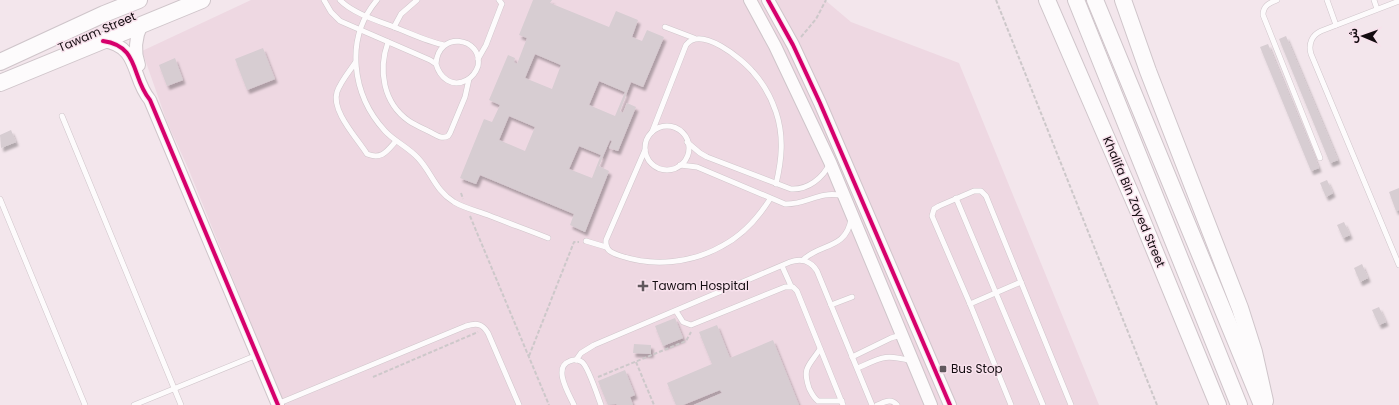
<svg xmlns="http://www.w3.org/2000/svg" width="1399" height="405" viewBox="0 0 1399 405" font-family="Poppins,'Noto Sans Arabic',sans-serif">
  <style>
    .built { fill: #eed8e2 }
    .building { fill: #d7cdd2; fill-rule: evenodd; filter: url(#shadow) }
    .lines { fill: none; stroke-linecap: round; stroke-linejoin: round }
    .service-casing { stroke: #cfc5ca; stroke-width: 6 }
    .tertiary-casing { stroke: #cfc5ca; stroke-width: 14 }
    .primary-casing { stroke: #cfc5ca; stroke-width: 18 }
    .trunk-casing { stroke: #cfc5ca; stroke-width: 18 }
    .path { stroke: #cdc8ca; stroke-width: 2; stroke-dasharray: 4 2; stroke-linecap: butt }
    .service { stroke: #fdfbfc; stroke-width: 5 }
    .tertiary { stroke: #fdfbfc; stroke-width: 12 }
    .primary { stroke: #fdfbfc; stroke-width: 16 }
    .trunk { stroke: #fdfbfc; stroke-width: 16 }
    .cycleway-casing { stroke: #f8e1ec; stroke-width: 6 }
    .cycleway { stroke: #d6006c; stroke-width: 4 }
    .poi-dot { fill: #61585d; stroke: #f8e1ec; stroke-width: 1.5 }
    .labels { text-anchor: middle; stroke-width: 3; stroke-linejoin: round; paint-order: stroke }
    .street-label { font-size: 12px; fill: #130c10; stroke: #f8e1ec }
    .poi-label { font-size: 12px; fill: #130c10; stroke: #f8e1ec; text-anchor: start }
  </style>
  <defs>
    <filter id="shadow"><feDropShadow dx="2.5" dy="4" stdDeviation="1" flood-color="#0004"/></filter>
  </defs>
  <rect width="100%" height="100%" fill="#f3e6ec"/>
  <path class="built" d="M251,0h574l26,22 108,41 140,342h-815l-96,-237 -21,-46 -25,-71z"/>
  <g class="building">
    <path d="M533,0h19l-2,3 59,24 7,-16 22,9 -6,17 10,4 5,-11 17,7 -21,50 -12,-5 -11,29 3,2 4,-10 9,4 -18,44 -9,-3 3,-7 -2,-1 -11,26 10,5 -24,61 -15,-7 4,-11 -94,-39 -4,9 -16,-6 24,-59 8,3 8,-17 -11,-5 19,-45 7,3 -1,4 3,2 10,-26 -8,-3zM535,54l26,11 -9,24 -27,-11zM599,81l26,11 -10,24 -26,-11zM509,116l26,11 -10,24 -26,-11zM579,146l22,9 -9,23 -23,-9z"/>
    <path d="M1286,36l52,124 -8,3 -51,-124z"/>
    <path d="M1268,44l51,124 -8,3 -51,-124z"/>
    <path d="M263,48l12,31 -28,11 -12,-31z"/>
    <path d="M175,58l8,22 -16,6 -8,-21z"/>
    <path d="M11,130l5,12 -15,6 -1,-13z"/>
    <path d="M1327,180l6,13 -7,4 -6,-14z"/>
    <path d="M1399,188v22l-3,1 -7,-19z"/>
    <path d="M1344,222l6,13 -7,3 -6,-13z"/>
    <path d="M1362,264l6,14 -8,4 -6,-14z"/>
    <path d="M1379,307l7,15 -7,3 -7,-15z"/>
    <path d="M675,318l8,20 -20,8 -8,-20z"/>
    <path d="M717,325l13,33 43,-18 26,65h-105l28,-12 -2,-3 -37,15h-7l-9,-22 45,-19 -13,-32z"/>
    <path d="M634,344l17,1v9l-18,-1z"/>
    <path d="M625,370l10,25 -5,2 3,8h-16l-1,-1 -8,1 -10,-24z"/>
  </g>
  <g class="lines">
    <defs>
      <g id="service">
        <path d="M324,0l7,12 9,9 90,39 6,4c4,14 16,24 31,16 5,-3 9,-8 11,-14 5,-29 -40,-36 -42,-2"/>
        <path d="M340,0c13,14 42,22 59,29 15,6 30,13 45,16"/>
        <path d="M377,0c-33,39 -25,95 8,131 9,10 23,16 33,27 14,15 17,32 36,44 10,6 23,9 34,13 20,8 40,15 60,23"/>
        <path d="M1277,0c-8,3 -14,6 -14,15l57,143"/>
        <path d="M1327,0l9,25"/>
        <path d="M1374,0l3,9"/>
        <path d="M1399,1l-78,30c-9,4 -13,13 -10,23l88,211"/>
        <path d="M394,27l7,-13 16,-14"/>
        <path d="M665,27l29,11"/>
        <path d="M388,42c-10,28 -5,61 21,79 6,4 13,7 19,10 7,3 13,9 20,5l2,-3 15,-36 4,-18"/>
        <path d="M478,59l8,-14 15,-39 1,-2 -3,-4"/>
        <path d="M355,63c-6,9 -14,18 -18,29 -6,19 20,46 30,62 15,6 20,-3 29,-13"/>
        <path d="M62,116l119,289"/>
        <circle cx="667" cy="148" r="22"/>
        <path d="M652,132l34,-87c15,-20 56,14 67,27 10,11 18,25 23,40 8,24 6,47 0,72"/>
        <path d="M687,142l13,11 7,4 84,32c17,1 32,-11 39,-26"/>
        <path d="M645,150l-39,90c-1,11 6,13 15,16 33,11 71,7 101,-10 21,-11 36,-28 48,-47"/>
        <path d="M680,165l17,2 88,37c22,1 34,-14 58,-8"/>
        <path d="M956,198l87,207"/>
        <path d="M0,199l85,206"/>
        <path d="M586,241l20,6"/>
        <path d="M803,260c17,-17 43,-10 48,-41"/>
        <path d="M782,266l9,20"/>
        <path d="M970,304l51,-22"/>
        <path d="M831,305l21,-8"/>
        <path d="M676,311l7,11 8,3 94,-38h8l4,4 46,114"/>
        <path d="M820,349c-11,17 -18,18 -11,39 3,6 4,9 9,13h24"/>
        <path d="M852,357l39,-19 10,-3"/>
        <path d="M576,360l5,-7 13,-8 196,-83c11,-4 21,-1 27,9l55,134"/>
        <path d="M858,368c24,-11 27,-14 54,-7"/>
        <path d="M277,404l189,-78c10,-3 16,-3 22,7l31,72"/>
        <path d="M134,405l123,-50"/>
        <path d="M574,405c-5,-11 -22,-38 -4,-44 4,-2 9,-1 12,1 6,4 16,35 19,43"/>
        <path d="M877,405c8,-3 14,-7 20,0"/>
        <path d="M1011,405l-41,-101 -38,-88 2,-7 5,-3 35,-15h7l5,5 85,209"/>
      </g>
      <g id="tertiary">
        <path d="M750,0l25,46 55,116 101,243"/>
        <path d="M768,0l25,45 27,58 130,302"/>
        <path d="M103,41c37,5 28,37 47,59l128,305"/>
        <path d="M139,65c-5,-14 -4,-27 3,-41"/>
      </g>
      <g id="primary">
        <path d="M1047,0l93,215 78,190"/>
        <path d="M1123,0l25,71 92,237 14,44 11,49"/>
        <path d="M0,62l104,-48 35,-14"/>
        <path d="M0,83l202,-83"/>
      </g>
      <g id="trunk">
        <path d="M1076,0l163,405"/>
        <path d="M1095,0l167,405"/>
      </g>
    </defs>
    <use href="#service" class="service-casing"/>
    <use href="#tertiary" class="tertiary-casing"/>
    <use href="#primary" class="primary-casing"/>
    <use href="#trunk" class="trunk-casing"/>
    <g class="path">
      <path d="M996,0l161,405"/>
      <path d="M801,37l15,-18 10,-19"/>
      <path d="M461,193l2,6"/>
      <path d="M470,216l79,189"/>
      <path d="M529,356l45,-114h5"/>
      <path d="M636,362l18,43"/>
      <path d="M373,377l105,-45"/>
      <path d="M598,377l88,-36 5,-9"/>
    </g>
    <use href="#service" class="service"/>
    <use href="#tertiary" class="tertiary"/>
    <use href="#primary" class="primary"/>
    <use href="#trunk" class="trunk"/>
    <defs>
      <g id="cycleway">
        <path d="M768,0l25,45 27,58 130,302"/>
        <path d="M103,41c37,5 28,37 47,59l128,305"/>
      </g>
    </defs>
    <use href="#cycleway" class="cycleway-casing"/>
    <use href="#cycleway" class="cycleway"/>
  </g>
  <g class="poi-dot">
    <path d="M641 280h4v4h4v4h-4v4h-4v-4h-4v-4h4z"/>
    <rect x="939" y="365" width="8" height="8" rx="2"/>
  </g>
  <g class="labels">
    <g class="street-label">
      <text transform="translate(97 32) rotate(-23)" y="4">Tawam Street</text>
      <text transform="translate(1134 202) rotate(67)" y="4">Khalifa Bin Zayed Street</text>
    </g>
    <g class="poi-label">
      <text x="652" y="290">Tawam Hospital</text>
      <text x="951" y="373">Bus Stop</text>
    </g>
  </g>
  <g transform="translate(1363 36) rotate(272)" stroke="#f8e1ec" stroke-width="3" paint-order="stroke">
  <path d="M0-3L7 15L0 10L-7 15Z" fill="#130c10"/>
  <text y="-6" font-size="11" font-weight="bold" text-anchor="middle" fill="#130c10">ش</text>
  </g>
</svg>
